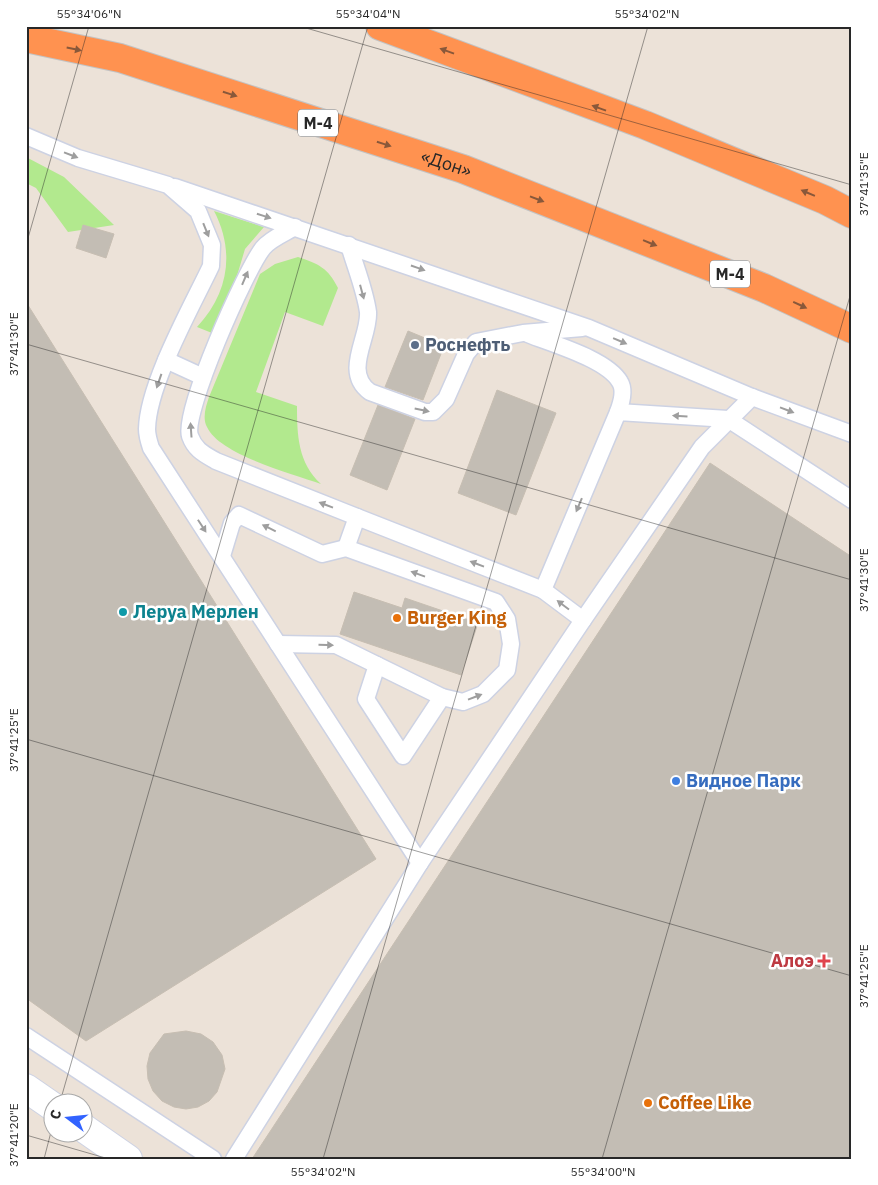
<svg xmlns="http://www.w3.org/2000/svg" width="878" height="1185" viewBox="0 0 878 1185" font-family="'IBM Plex Sans',sans-serif">
  <style>
    .green { fill: #b2e98e }
    .building { fill: #c3bdb4; stroke: #c7beb2 }
    .lines { fill: none; stroke-linecap: round; stroke-linejoin: round }
    .service-casing { stroke: #cdd2e3; stroke-width: 19 }
    .secondary-casing { stroke: #cdd2e3; stroke-width: 30 }
    .motorway-casing { stroke: #c3c3c3; stroke-width: 30 }
    .service { stroke: #fff; stroke-width: 16 }
    .secondary { stroke: #fff; stroke-width: 28 }
    .motorway { stroke: #ff9250; stroke-width: 28 }
    .oneway { fill: #89583a }
    .oneway2 { fill: #9e9e9e }
    .ticks { fill: none; stroke: #282828; stroke-width: 1; stroke-opacity: 0.45 }
    .service-dot { fill: #5c6f8a; stroke: #fff; stroke-width: 2 }
    .culture-dot { fill: #0f9aa8; stroke: #fff; stroke-width: 2 }
    .food-dot { fill: #e8710a; stroke: #fff; stroke-width: 2 }
    .shop-dot { fill: #3f7fe0; stroke: #fff; stroke-width: 2 }
    .health-dot { fill: #e0444e; stroke: #fff; stroke-width: 2 }
    .labels { text-anchor: middle; stroke-width: 5; stroke-linejoin: round; paint-order: stroke }
    .shield { fill: #fff; stroke: #686868; stroke-width: 1 }
    .shield-label { font-size: 16px; font-weight: bold; fill: #282828 }
    .street-label { font-size: 18px; fill: #282828; stroke: #fff }
    .service-label { font-size: 18px; font-weight: bold; fill: #4e5e75; stroke: #fff; text-anchor: start }
    .culture-label { font-size: 18px; font-weight: bold; fill: #0d838f; stroke: #fff; text-anchor: start }
    .food-label { font-size: 18px; font-weight: bold; fill: #c56008; stroke: #fff; text-anchor: start }
    .shop-label { font-size: 18px; font-weight: bold; fill: #366cbe; stroke: #fff; text-anchor: start }
    .health-label { font-size: 18px; font-weight: bold; fill: #be3a42; stroke: #fff; text-anchor: end }
    .neatline { fill: none; stroke: #282828; stroke-width: 2 }
    .ticks-label { font-size: 12px; text-anchor: middle; fill: #282828 }
  </style>
  <rect width="100%" height="100%" fill="#ece2d8"/>
  <g class="green">
    <path d="M26,157l38,20 50,48 -46,7 -32,-44 -10,-5z"/>
    <path d="M214,211l50,16 -19,22 -9,30 -24,54 -15,-6c32,-34 38,-76 17,-116z"/>
    <path d="M298,257c21,7 30,11 40,31l-15,38 -38,-14 -29,80 41,14c0,29 1,57 24,78 -30,-11 -101,-29 -114,-57 -5,-9 -1,-21 2,-30l51,-123 15,-10z"/>
  </g>
  <g class="building">
    <path d="M83,225l31,9 -8,24 -30,-10z"/>
    <path d="M26,302l350,557 -290,182 -60,-43z"/>
    <path d="M408,331l36,15 -21,54 -38,-13z"/>
    <path d="M497,390l59,23 -40,102 -58,-22z"/>
    <path d="M378,405l37,14 -28,71 -37,-15z"/>
    <path d="M710,463l142,94v602h-600z"/>
    <path d="M354,592l48,16 3,-10 73,25 -17,52 -121,-41z"/>
    <path d="M186,1031l15,3 12,8 9,13 3,14 -8,23 -8,9 -11,6 -12,2 -12,-2 -12,-6 -9,-10 -5,-12 -1,-13 3,-13 14,-19z"/>
  </g>
  <g class="lines">
    <defs>
      <g id="service">
        <path d="M26,136l52,22 90,27 30,26 14,34 -1,21c-20,42 -63,118 -64,163 0,6 2,13 4,19l269,415 163,-243 119,-173 50,-50"/>
        <path d="M175,187l414,141 163,69 100,37"/>
        <path d="M295,227c-10,6 -25,12 -32,21 -17,21 -81,165 -73,188 5,14 14,18 26,25l141,56 -11,31"/>
        <path d="M349,245c6,21 16,45 19,67 2,25 -26,60 2,80l55,20h8l13,-13 20,-45 10,-12 47,-9 59,-5"/>
        <path d="M528,334c24,10 79,25 92,48 5,8 1,22 -2,30"/>
        <path d="M166,360l37,17"/>
        <path d="M357,517l186,73 75,-178 110,7 124,81"/>
        <path d="M222,556l10,-33 7,-8 83,39 24,-6 150,54 11,17 4,25 -4,26 -24,24 -20,8 -21,-5 -106,-52 -58,-1"/>
        <path d="M543,590l40,30"/>
        <path d="M377,665l-11,34 37,57 39,-59"/>
        <path d="M26,1036l187,123"/>
        <path d="M234,1159l186,-296"/>
      </g>
      <g id="secondary">
        <path d="M26,1088l26,18"/>
        <path d="M82,1127l46,32"/>
      </g>
      <g id="motorway">
        <path d="M380,26l265,99 180,75 27,14"/>
        <path id="s1" d="M26,38l94,20 343,111 301,119 88,41"/>
      </g>
    </defs>
    <use href="#service" class="service-casing"/>
    <use href="#secondary" class="secondary-casing"/>
    <use href="#motorway" class="motorway-casing"/>
    <use href="#service" class="service"/>
    <use href="#secondary" class="secondary"/>
    <use href="#motorway" class="motorway"/>
  </g>
  <defs><path id="oneway-solid" d="M-6-.8H1V-3.2L6.5 0L1 3.2V.8H-6Z" transform="scale(1.25)"/></defs>
  <g class="oneway">
    <use href="#oneway-solid" transform="translate(74 49) rotate(12)"/>
    <use href="#oneway-solid" transform="translate(447 51) rotate(-160)"/>
    <use href="#oneway-solid" transform="translate(230 94) rotate(18)"/>
    <use href="#oneway-solid" transform="translate(599 108) rotate(-160)"/>
    <use href="#oneway-solid" transform="translate(384 144) rotate(18)"/>
    <use href="#oneway-solid" transform="translate(808 193) rotate(-157)"/>
    <use href="#oneway-solid" transform="translate(537 199) rotate(21)"/>
    <use href="#oneway-solid" transform="translate(650 243) rotate(22)"/>
    <use href="#oneway-solid" transform="translate(800 305) rotate(25)"/>
  </g>
  <g class="oneway2">
    <use href="#oneway-solid" transform="translate(71 155) rotate(21)"/>
    <use href="#oneway-solid" transform="translate(264 216) rotate(18)"/>
    <use href="#oneway-solid" transform="translate(206 230) rotate(68)"/>
    <use href="#oneway-solid" transform="translate(418 268) rotate(19)"/>
    <use href="#oneway-solid" transform="translate(245 278) rotate(-67)"/>
    <use href="#oneway-solid" transform="translate(362 292) rotate(75)"/>
    <use href="#oneway-solid" transform="translate(620 341) rotate(23)"/>
    <use href="#oneway-solid" transform="translate(159 381) rotate(109)"/>
    <use href="#oneway-solid" transform="translate(422 410) rotate(12)"/>
    <use href="#oneway-solid" transform="translate(787 410) rotate(21)"/>
    <use href="#oneway-solid" transform="translate(680 416) rotate(-176)"/>
    <use href="#oneway-solid" transform="translate(191 430) rotate(-94)"/>
    <use href="#oneway-solid" transform="translate(326 505) rotate(-159)"/>
    <use href="#oneway-solid" transform="translate(579 505) rotate(113)"/>
    <use href="#oneway-solid" transform="translate(202 526) rotate(57)"/>
    <use href="#oneway-solid" transform="translate(269 528) rotate(-154)"/>
    <use href="#oneway-solid" transform="translate(477 564) rotate(-159)"/>
    <use href="#oneway-solid" transform="translate(418 574) rotate(-160)"/>
    <use href="#oneway-solid" transform="translate(563 605) rotate(-143)"/>
    <use href="#oneway-solid" transform="translate(326 645) rotate(1)"/>
    <use href="#oneway-solid" transform="translate(475 697) rotate(-21)"/>
  </g>
  <path class="ticks" d="M299,26l553,159M26,245l63,-219M26,344l826,236M26,739l826,237M60,1102l308,-1076M26,1135l83,24M44,1159l8,-31M323,1159l325,-1133M602,1159l250,-870"/>
  <circle class="service-dot" cx="415" cy="345" r="5"/>
  <circle class="culture-dot" cx="123" cy="612" r="5"/>
  <g class="food-dot">
    <circle cx="397" cy="618" r="5"/>
    <circle cx="648" cy="1103" r="5"/>
  </g>
  <circle class="shop-dot" cx="676" cy="781" r="5"/>
  <path class="health-dot" d="M821.5 953.5h5v5h5v5h-5v5h-5v-5h-5v-5h5z"/>
  <g class="labels">
    <g class="shield">
      <rect x="298" y="109.5" width="40" height="27" rx="4"/>
      <rect x="710" y="260.5" width="40" height="27" rx="4"/>
    </g>
    <g class="shield-label">
      <text x="318" y="129">М-4</text>
      <text x="730" y="280">М-4</text>
    </g>
    <g class="street-label">
      <text dy="6" stroke="none"><textPath href="#s1" startOffset="439">«Дон»</textPath></text>
    </g>
    <g class="service-label">
      <text x="425" y="351">Роснефть</text>
    </g>
    <g class="culture-label">
      <text x="133" y="618">Леруа Мерлен</text>
    </g>
    <g class="food-label">
      <text x="407" y="624">Burger King</text>
      <text x="658" y="1109">Coffee Like</text>
    </g>
    <g class="shop-label">
      <text x="686" y="787">Видное Парк</text>
    </g>
    <g class="health-label">
      <text x="814" y="967">Алоэ</text>
    </g>
  </g>
  <rect width="878" height="1185" fill="none" stroke="#ffffff" stroke-width="55"/>
  <g transform="translate(68 1118) rotate(286)"><circle r="24" fill="#ffffff" stroke="#a9a9a9"/>
  <path d="M0-4L9 19L0 12L-9 19Z" fill="#3263ff"/>
  <text y="-8" font-size="14" font-weight="bold" text-anchor="middle" fill="#282828">С</text>
  </g>
  <rect x="28" y="28" width="822" height="1130" class="neatline"/>
  <g class="ticks-label">
    <text x="89" y="18">55°34'06"N</text>
    <text x="368" y="18">55°34'04"N</text>
    <text x="647" y="18">55°34'02"N</text>
    <text transform="translate(864 184) rotate(-90)" y="4">37°41'35"E</text>
    <text transform="translate(14 344) rotate(-90)" y="4">37°41'30"E</text>
    <text transform="translate(864 580) rotate(-90)" y="4">37°41'30"E</text>
    <text transform="translate(14 740) rotate(-90)" y="4">37°41'25"E</text>
    <text transform="translate(864 976) rotate(-90)" y="4">37°41'25"E</text>
    <text transform="translate(14 1135) rotate(-90)" y="4">37°41'20"E</text>
    <text x="323" y="1176">55°34'02"N</text>
    <text x="603" y="1176">55°34'00"N</text>
  </g>
</svg>
